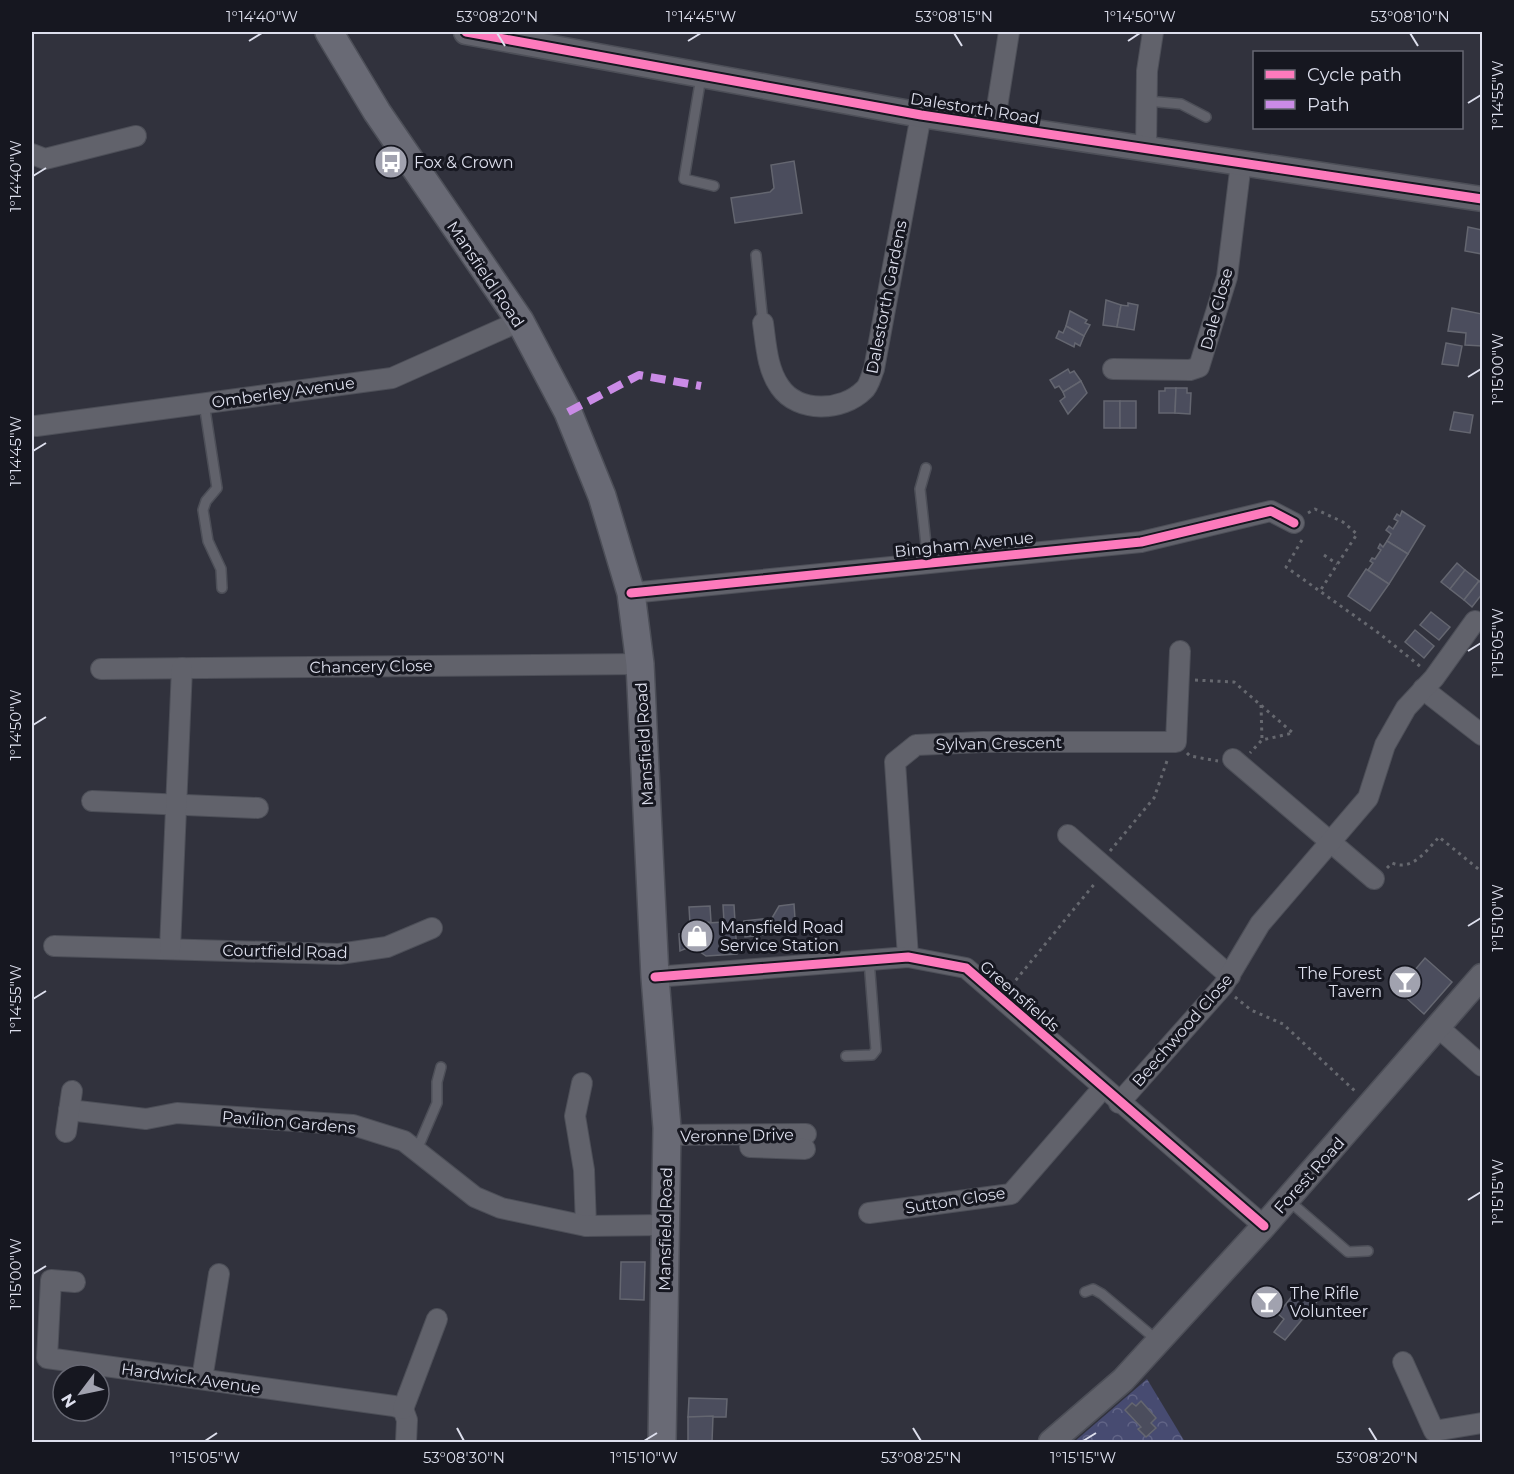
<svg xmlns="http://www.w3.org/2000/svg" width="1514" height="1474" viewBox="0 0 1514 1474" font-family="Montserrat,sans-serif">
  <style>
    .park { fill: url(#park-crowns) }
    .building { fill: #4b4d5d; stroke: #646670; stroke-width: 1.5 }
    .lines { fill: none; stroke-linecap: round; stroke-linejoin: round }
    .service-casing { stroke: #4d4f58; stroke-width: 12 }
    .minor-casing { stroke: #4d4f58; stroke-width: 22 }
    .tertiary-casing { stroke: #4d4f58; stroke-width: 27 }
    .secondary-casing { stroke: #4d4f58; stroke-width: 30 }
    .path { stroke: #66686f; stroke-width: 3; stroke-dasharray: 3 4.5; stroke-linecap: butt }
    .service { stroke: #61626b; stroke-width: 9 }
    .minor { stroke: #61626b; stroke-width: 20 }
    .tertiary { stroke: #61626b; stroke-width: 24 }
    .secondary { stroke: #696a75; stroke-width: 27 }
    .quiet { stroke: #ca8be6; stroke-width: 8; stroke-dasharray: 15 8; stroke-linecap: butt }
    .cycleway-casing { stroke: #161720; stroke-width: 13 }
    .cycleway { stroke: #fd7abc; stroke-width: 9 }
    .ticks { fill: none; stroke: #dddfed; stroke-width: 2 }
    .labels { text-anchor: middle; stroke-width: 6; stroke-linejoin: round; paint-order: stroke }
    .street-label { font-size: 16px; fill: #dddfed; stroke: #161720 }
    .poi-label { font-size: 16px; fill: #dddfed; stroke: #161720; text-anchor: start }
    .neatline { fill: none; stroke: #dddfed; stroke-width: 2 }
    .ticks-label { font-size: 15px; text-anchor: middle; fill: #dddfed }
  </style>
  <defs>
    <pattern id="park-crowns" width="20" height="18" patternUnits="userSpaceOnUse" patternTransform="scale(1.5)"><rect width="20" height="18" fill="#474b71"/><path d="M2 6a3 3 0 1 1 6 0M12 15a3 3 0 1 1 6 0" fill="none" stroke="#616486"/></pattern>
  </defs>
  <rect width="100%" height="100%" fill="#31323d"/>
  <path class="park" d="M1147,1379l38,63h-111z"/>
  <g class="building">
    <path d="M794,161l8,52 -67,10 -4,-25 39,-6 4,-4 -3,-23z"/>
    <path d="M1468,227l14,3v24l-17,-3z"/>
    <path d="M1106,300l15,5 -4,22 -14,-2z"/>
    <path d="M1128,303l10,2 -4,25 -17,-3 4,-22 7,1z"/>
    <path d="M1452,308l30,6v32l-17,-1 1,-12 -18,-2z"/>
    <path d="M1070,311l17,9 -2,3 5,2 -6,11 -18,-10z"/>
    <path d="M1066,326l18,10 -4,10 -5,-3 -1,4 -18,-9 3,-7 4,2z"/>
    <path d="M1446,343l16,3 -4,20 -16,-2z"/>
    <path d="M1068,369l2,4 4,-2 7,10 -18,11 -4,-6 -4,2 -5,-8z"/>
    <path d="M1081,381l6,12 -19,21 -8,-13 5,-4 -2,-5z"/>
    <path d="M1165,388h11l-1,25h-16v-22h6z"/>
    <path d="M1176,388h11v5h4l-1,21 -15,-1z"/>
    <rect x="1104" y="401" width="16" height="27"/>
    <rect x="1120" y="401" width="16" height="27"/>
    <path d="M1454,412l19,3 -3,18 -20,-3z"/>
    <path d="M1402,511l23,15 -17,28 -21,-13 4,-7 -5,-4 3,-4 4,3 5,-8 -4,-2 3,-5 3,2z"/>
    <path d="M1387,541l21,13 -19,30 -21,-14 5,-7 -3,-2 2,-3 3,1 6,-9 -3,-2 2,-4 3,3z"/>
    <path d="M1457,563l8,7 -15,19 -9,-7z"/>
    <path d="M1366,569l23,15 -19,27 -22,-15z"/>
    <path d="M1465,570l14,11 -15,19 -14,-11z"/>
    <path d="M1479,581l3,3v10l-10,13 -8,-7z"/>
    <path d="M1431,612l19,15 -11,13 -19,-15z"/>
    <path d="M1415,630l19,16 -10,12 -19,-16z"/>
    <path d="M794,904l2,29 -22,1 -2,-16 7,-12z"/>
    <path d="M723,905h11l3,49 -31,2 -14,-10 -2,-22 34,-2z"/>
    <path d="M710,906l1,16 -21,2 -1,-17z"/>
    <path d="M772,918l2,16 -29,3 -1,-16z"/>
    <path d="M691,932l1,14 -12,5 -1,-17z"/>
    <path d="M1425,958l27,24 -28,32 -20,-18 6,-8 -6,-5z"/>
    <path d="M621,1262h24l-1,38 -24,-1z"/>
    <path d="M1301,1285l18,14 -34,41 -11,-8 10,-13 -6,-5z"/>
    <path d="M689,1398l38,1 -1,18h-38z"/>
    <path d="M1141,1401l15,17 -5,5 5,5 -10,9 -8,-8 3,-2 -16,-17 7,-7 4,3z"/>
    <path d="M713,1416l-1,26h-24v-25z"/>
  </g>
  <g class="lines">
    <defs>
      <g id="service">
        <path d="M701,77l-17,102 30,7"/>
        <path d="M1147,101l34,3 25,13"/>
        <path d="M756,255l7,68"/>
        <path d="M204,403l13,85 -11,13 -3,9 5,31 13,28 1,19"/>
        <path d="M926,468l-6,21 8,74"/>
        <path d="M846,1056l26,-1 4,-5 -7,-90"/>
        <path d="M416,1152l21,-49v-21l4,-15"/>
        <path d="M1288,1200l60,52 20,-1"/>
        <path d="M1085,1292l8,-3 9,5 56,47"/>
      </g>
      <g id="minor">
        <path d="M994,126l15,-94"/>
        <path d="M1146,150l1,-79 6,-39"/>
        <path d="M32,154l13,5 91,-23"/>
        <path d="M763,323c3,21 4,46 17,64 18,26 62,25 84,3 5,-4 7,-14 10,-21l47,-254"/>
        <path d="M1113,369l77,1 9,-3 28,-90 14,-114"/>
        <path d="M36,426l356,-48 128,-57"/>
        <path d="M631,593l510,-51 130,-31 23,12"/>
        <path d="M101,669l539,-5"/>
        <path d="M1423,689l59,46"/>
        <path d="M1233,759l141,120"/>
        <path d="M92,801l166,7"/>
        <path d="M1068,835l162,141"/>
        <path d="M54,946l285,8 48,-7 45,-19"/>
        <path d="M170,949l12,-281"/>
        <path d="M908,957l-13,-195 21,-17 67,-3h193l4,-91"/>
        <path d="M655,977l253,-20 58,11 298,258"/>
        <path d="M1439,1028l43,38"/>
        <path d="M582,1083l-7,33 9,54 2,56"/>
        <path d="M1119,1103l104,-117 37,-62 108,-126 17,-53 21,-37 28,-30 41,-57"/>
        <path d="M69,1110l77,9 31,-6 176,12 51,16 71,56 26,11 85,18 78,-1"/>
        <path d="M66,1132l6,-41"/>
        <path d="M667,1135l139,-1"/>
        <path d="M750,1147l55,2"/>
        <path d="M869,1213l142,-19 91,-105"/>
        <path d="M75,1282l-24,-2 -4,78 347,48 9,3 4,11 -1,22"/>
        <path d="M1403,1362l31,69 48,-8"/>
        <path d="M202,1379l17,-105"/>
        <path d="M403,1409l34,-90"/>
      </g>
      <g id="tertiary">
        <path d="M466,32l455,83 561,84"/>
        <path d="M1051,1442l72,-62 141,-154 218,-250"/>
      </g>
      <path id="secondary" d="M329,32l48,80 143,209 48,91 34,84 29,97 9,71 15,313 12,151 -5,314"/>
    </defs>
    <use href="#service" class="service-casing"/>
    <use href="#minor" class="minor-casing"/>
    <use href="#tertiary" class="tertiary-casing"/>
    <use href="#secondary" class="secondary-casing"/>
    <g class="path">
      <path d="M1308,513l7,-4 28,13 14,12 -37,57"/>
      <path d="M1302,540l-16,27 94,67 41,33"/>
      <path d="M1324,555l13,9"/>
      <path d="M1195,680l39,2 59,51 -31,7 -12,13"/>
      <path d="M1261,705l1,35"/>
      <path d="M1187,753l3,3 28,5"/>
      <path d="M1110,851l44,-53 14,-40"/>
      <path d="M1387,868l5,-5c20,9 35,-13 47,-26l43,35"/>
      <path d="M1011,986l85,-104"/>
      <path d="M1235,997l16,13 32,14 73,68"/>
    </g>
    <use href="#service" class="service"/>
    <use href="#minor" class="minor"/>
    <use href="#tertiary" class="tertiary"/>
    <use href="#secondary" class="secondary"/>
    <path class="quiet" d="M568,412l71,-37 62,11"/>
    <defs>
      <g id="cycleway">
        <path d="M466,32l455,83 561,84"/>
        <path d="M631,593l510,-51 130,-31 23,12"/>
        <path d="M655,977l253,-20 58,11 298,258"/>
      </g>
    </defs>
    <use href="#cycleway" class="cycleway-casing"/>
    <use href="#cycleway" class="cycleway"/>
  </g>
  <path class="ticks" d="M497,33l8,13M954,33l8,13M1410,33l8,13M249,41l13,-8M688,41l13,-8M1128,41l12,-8M1468,103l13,-8M33,176l13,-8M1468,377l13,-8M33,451l13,-8M1468,651l13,-8M33,725l13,-8M1468,926l13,-8M33,999l13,-8M1468,1200l13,-8M33,1274l13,-8M457,1428l7,13M913,1428l8,13M1369,1428l8,13M205,1441l12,-8M644,1441l13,-8M1083,1441l13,-8"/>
  <defs>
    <symbol id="bus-disc" viewBox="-11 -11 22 22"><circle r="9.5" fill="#a1a2af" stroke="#161720"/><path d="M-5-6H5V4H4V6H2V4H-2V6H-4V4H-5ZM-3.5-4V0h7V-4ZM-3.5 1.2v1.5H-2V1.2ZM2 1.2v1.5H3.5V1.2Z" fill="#fff"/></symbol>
    <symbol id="shop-disc" viewBox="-11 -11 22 22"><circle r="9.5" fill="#a1a2af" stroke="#161720"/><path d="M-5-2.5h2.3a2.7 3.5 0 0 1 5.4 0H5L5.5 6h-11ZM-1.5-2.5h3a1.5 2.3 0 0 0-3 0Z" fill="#fff"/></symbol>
    <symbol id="bar-disc" viewBox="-11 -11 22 22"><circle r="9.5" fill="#a1a2af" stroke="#161720"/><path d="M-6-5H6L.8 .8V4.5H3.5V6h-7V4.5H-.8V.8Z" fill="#fff"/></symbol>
  </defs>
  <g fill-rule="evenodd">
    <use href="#bus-disc" x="372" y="143" width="38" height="38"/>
    <use href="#shop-disc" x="678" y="917" width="38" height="38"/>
    <use href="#bar-disc" x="1386" y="963" width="38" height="38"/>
    <use href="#bar-disc" x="1248" y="1283" width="38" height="38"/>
  </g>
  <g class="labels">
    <g class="street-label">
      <text transform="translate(975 108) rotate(9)" y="6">Dalestorth Road</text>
      <text transform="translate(486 274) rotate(56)" y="6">Mansfield Road</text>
      <text transform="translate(886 297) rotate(-79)" y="6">Dalestorth Gardens</text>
      <text transform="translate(1216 309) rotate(-75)" y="6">Dale Close</text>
      <text transform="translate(283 392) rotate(-8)" y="6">Omberley Avenue</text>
      <text transform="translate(964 544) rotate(-6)" y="6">Bingham Avenue</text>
      <text transform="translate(371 666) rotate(-1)" y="6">Chancery Close</text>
      <text transform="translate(999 743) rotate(-1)" y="6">Sylvan Crescent</text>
      <text transform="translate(644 744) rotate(-93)" y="6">Mansfield Road</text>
      <text transform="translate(285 951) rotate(1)" y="6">Courtfield Road</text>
      <text transform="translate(1020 996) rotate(41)" y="6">Greensfields</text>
      <text transform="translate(1182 1030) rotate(-49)" y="6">Beechwood Close</text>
      <text transform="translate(289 1122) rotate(5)" y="6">Pavilion Gardens</text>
      <text transform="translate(737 1135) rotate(-1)" y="6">Veronne Drive</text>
      <text transform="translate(1309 1175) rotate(-48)" y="6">Forest Road</text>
      <text transform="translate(955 1200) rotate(-9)" y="6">Sutton Close</text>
      <text transform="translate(665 1229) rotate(-89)" y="6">Mansfield Road</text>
      <text transform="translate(191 1378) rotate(8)" y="6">Hardwick Avenue</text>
    </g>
    <g class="poi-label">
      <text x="414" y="168">Fox &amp; Crown</text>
      <text x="720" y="933">Mansfield Road<tspan x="720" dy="18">Service Station</tspan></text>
      <text x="1382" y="979" text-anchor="end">The Forest<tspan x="1382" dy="18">Tavern</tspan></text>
      <text x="1290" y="1299">The Rifle<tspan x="1290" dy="18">Volunteer</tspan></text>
    </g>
  </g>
  <rect width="1514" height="1474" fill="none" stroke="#161720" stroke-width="66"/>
  <rect x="1253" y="51" width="210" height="78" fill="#161720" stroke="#666772" stroke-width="1.5"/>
  <rect x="1265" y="70" width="30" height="9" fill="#fd7abc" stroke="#666772" stroke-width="1.5"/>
  <text x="1307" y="81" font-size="18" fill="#dddfed">Cycle path</text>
  <rect x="1265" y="100" width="30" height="9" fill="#ca8be6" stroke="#666772" stroke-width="1.5"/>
  <text x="1307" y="111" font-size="18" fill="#dddfed">Path</text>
  <g transform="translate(81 1393) rotate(238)"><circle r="28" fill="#161720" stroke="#666772" stroke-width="1.5"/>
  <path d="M0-4.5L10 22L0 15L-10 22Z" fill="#a1a2af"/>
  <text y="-9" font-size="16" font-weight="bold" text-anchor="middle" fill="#dddfed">N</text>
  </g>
  <rect x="33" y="33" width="1448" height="1408" class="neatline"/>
  <g class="ticks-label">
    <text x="262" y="22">1°14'40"W</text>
    <text x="497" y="22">53°08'20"N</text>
    <text x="701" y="22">1°14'45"W</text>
    <text x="954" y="22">53°08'15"N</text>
    <text x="1140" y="22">1°14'50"W</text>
    <text x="1410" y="22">53°08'10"N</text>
    <text transform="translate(1498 95) rotate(-90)" y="5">1°14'55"W</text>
    <text transform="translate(16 176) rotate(-90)" y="5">1°14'40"W</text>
    <text transform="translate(1498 369) rotate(-90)" y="5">1°15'00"W</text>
    <text transform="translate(16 451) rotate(-90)" y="5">1°14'45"W</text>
    <text transform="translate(1498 643) rotate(-90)" y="5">1°15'05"W</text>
    <text transform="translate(16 725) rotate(-90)" y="5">1°14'50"W</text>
    <text transform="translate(1498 918) rotate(-90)" y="5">1°15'10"W</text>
    <text transform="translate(16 999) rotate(-90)" y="5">1°14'55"W</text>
    <text transform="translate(1498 1192) rotate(-90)" y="5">1°15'15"W</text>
    <text transform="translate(16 1274) rotate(-90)" y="5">1°15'00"W</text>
    <text x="205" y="1463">1°15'05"W</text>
    <text x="464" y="1463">53°08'30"N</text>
    <text x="644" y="1463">1°15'10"W</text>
    <text x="921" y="1463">53°08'25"N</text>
    <text x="1083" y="1463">1°15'15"W</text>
    <text x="1377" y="1463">53°08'20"N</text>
  </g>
</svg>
